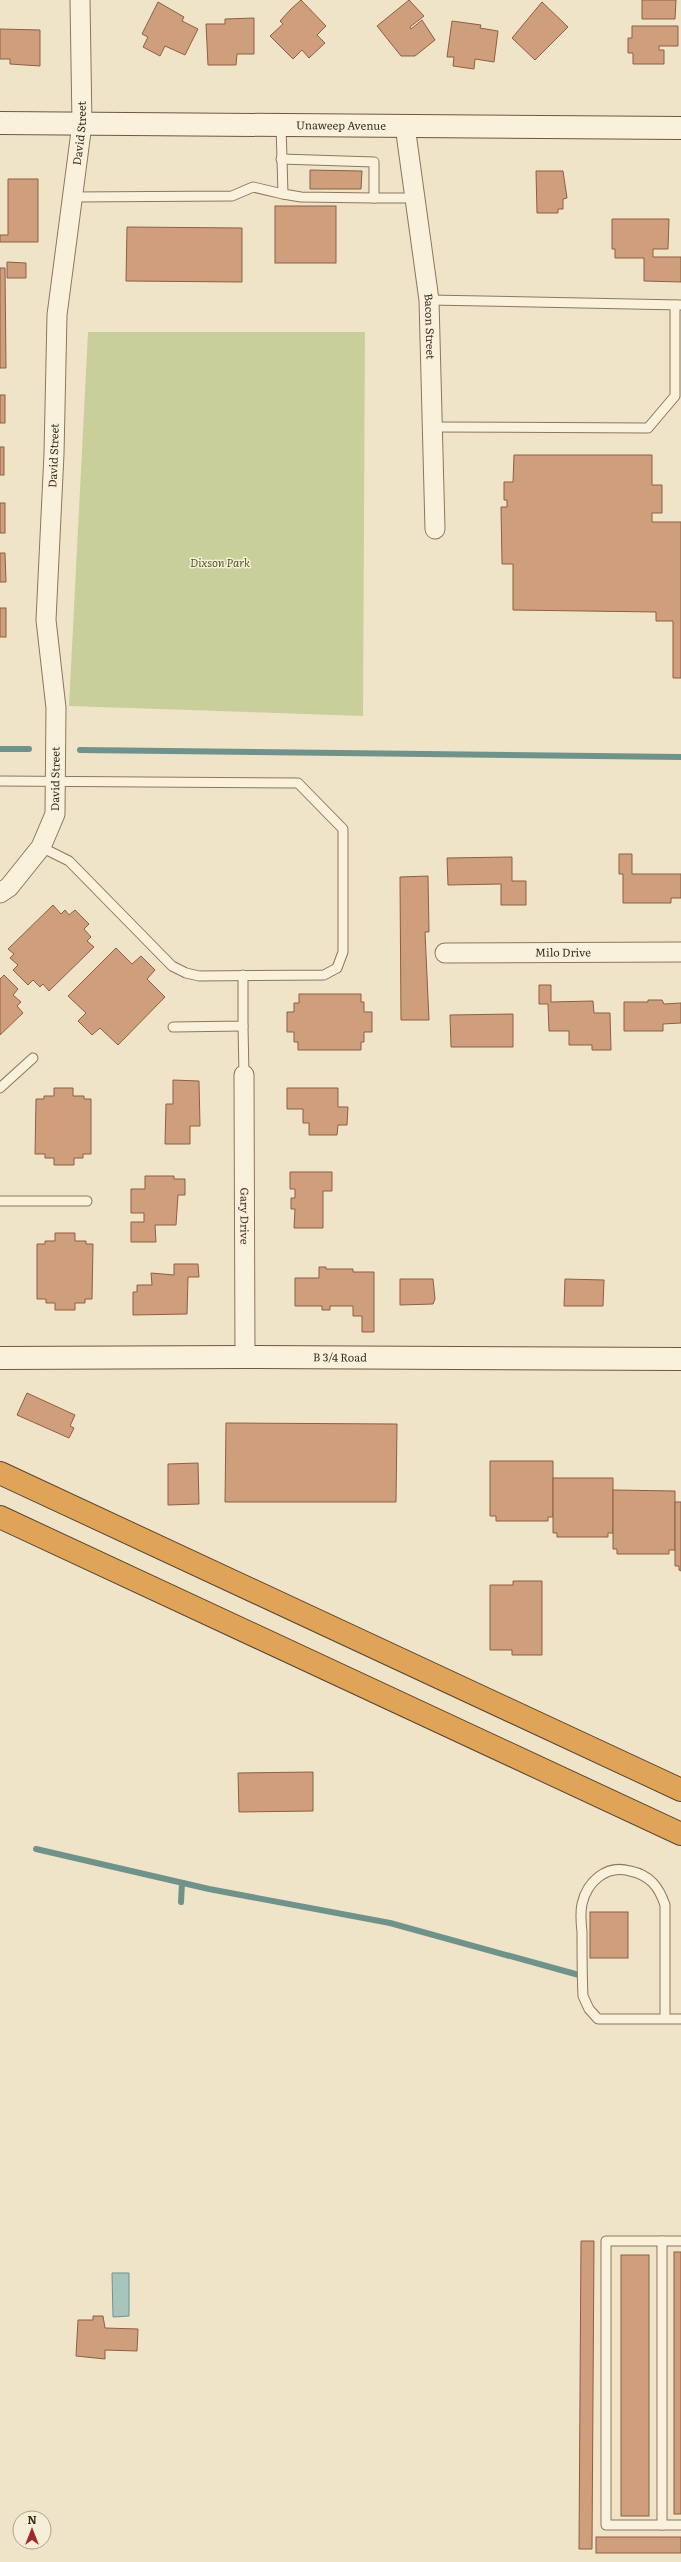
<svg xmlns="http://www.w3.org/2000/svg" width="681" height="2562" viewBox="0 0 681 2562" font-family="Literata,serif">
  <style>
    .green { fill: #c9cf9b }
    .water { fill: #a9c4bc; stroke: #6f938a }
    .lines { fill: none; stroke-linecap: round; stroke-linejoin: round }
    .stream { stroke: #6f938a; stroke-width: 6 }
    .building { fill: #cf9f7d; stroke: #8d5f41 }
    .lane-casing { stroke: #8d765c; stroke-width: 11 }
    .street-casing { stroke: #8d765c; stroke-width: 21 }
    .secondary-casing { stroke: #6f573f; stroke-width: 24 }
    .highway-casing { stroke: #5b4430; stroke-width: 24 }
    .lane { stroke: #faf1dc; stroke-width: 9 }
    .street { stroke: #faf1dc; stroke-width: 19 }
    .secondary { stroke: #faf1dc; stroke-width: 22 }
    .highway { stroke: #e0a458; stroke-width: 22 }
    .labels { text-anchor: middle; stroke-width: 3; stroke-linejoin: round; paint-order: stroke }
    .street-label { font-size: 11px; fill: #3d2e20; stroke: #f7eed8 }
    .park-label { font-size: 11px; font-style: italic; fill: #4d5a26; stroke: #f7eed8 }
  </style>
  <rect width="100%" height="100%" fill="#f0e4c8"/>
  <path class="green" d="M88,332h277l-2,384 -294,-10z"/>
  <path class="water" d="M112,2273h17v43l-16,1z"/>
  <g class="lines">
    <g class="stream">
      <path d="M0,749h29"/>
      <path d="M80,750l601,7"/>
      <path d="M36,1849l173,40 181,34 189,52"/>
      <path d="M181,1902l1,-19"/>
    </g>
  </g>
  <g class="building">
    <path d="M301,0l25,26 -9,9 8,8 -16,15 -7,-8 -9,9 -23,-23 13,-12 -3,-3 11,-12z"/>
    <path d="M409,0l15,16 -14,11 1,2 11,-9 13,20 -20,16h-14l-24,-30z"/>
    <path d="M642,0h34l-1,19h-33z"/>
    <path d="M158,2l26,15 -2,4 16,8 -13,26 -20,-9 -5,10 -17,-9 5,-10 -6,-3z"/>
    <path d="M542,2l26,25 -33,33 -23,-22z"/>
    <path d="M254,18v36h-17l-1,11h-28l-2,-41h19v-5z"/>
    <path d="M452,21l29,4 -1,3 18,3 -4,31 -19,-3 -1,10 -21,-3 1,-9h-7z"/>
    <path d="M632,26h46v20h-19v4h5v14h-31v-11h-5v-15h4z"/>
    <path d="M0,29l40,1v36l-30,-2v-5h-10z"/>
    <path d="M310,170l52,1 -1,18h-51z"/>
    <path d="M536,171h27l4,27 -4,1v10h-5v4h-21z"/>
    <path d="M8,179h30v63h-38v-7h8z"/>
    <rect x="275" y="206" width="61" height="57"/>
    <path d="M612,219h57l-1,30h-15v8h28v25l-37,-1v-23h-29v-9h-3z"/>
    <path d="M127,227l115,1v54l-116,-1z"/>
    <path d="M7,262l19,1v15h-19z"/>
    <path d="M0,268h5l1,100h-6z"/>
    <rect x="0" y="395" width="5" height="28"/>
    <rect x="0" y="447" width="4" height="28"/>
    <path d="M514,455h138v30h10v28h-10v9h29v156h-8v-57h-17v-9l-143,-2v-46h-11l-1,-57h6v-7h-3v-18h9z"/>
    <rect x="0" y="503" width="5" height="30"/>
    <path d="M0,553h5l1,29h-6z"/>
    <rect x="0" y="608" width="6" height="29"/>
    <path d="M619,854h13v20h49v24h-10v5h-48v-29h-4z"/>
    <path d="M512,857v24h14v24h-25v-21l-53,1 -1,-27z"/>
    <path d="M428,876l1,56h-4l4,88h-28l-1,-143z"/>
    <path d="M53,905l8,9 4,-4 4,5 6,-5 14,14 -5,5 7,8 -4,4 7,6 -45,44 -6,-7 -3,3 -7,-7 -5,5 -15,-15 5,-5 -8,-7 4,-4 -6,-5z"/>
    <path d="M116,948l16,16 9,-8 14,14 -8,9 18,18 -47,48 -18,-17 -8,7 -14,-14 8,-8 -18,-17z"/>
    <path d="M4,975l14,14 -5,6 8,7 -4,4 6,7 -23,22v-56z"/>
    <path d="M539,985h12v17l42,-1 1,12h16l1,37h-19v-5h-23v-14h-20l-1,-27h-9z"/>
    <path d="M299,994h62v8h3v10h8v20h-8v10h-3v8h-63v-8h-4v-10h-7v-20h7v-9h5z"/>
    <path d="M648,1000h14l2,4 17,-1v20l-18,1v7h-39v-29h24z"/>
    <path d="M513,1014v33h-62l-1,-32z"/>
    <path d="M173,1080l26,1 1,45h-10v18h-25l1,-40h7z"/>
    <path d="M54,1088h19v8h11v3h7v55h-8v4h-9v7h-20v-7h-9v-4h-10l1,-55h8v-3h10z"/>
    <path d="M287,1088h51v19h10l-1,18h-9l-1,10h-28v-12h-6v-14h-16z"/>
    <path d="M290,1172h42v19h-9v37h-29l1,-19h-4v-11h4v-9h-5z"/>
    <path d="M145,1176h29v3h11v16h-7l-2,30h-21l1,17h-25v-20h13v-9h-13v-24h14z"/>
    <path d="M55,1233h20v8h11v3h7l-1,55h-7v4h-10v7h-20v-7h-9v-4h-9v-55h8v-3h10z"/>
    <path d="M174,1264h24l1,13h-11l-1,37 -54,1v-23h4v-7h15l-1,-12 23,2z"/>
    <path d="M319,1267h7v2h27v3h21v60h-12v-16h-9v-10h-23v4h-8v-4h-27v-28h24z"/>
    <path d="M400,1279h33l2,20 -2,5 -33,1z"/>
    <path d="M565,1279l39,1 -1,26h-39z"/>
    <path d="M27,1393l48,22 -5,11 4,2 -5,10 -52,-23z"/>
    <path d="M226,1423l171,1 -1,78h-171z"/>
    <path d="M490,1461h63v56h-5v4h-52v-5h-6z"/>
    <path d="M198,1463l1,41 -31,1v-41z"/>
    <path d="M553,1478h60v55h-5v4h-51v-4h-4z"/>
    <path d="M613,1490l62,1v59h-6v4h-52v-5h-4z"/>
    <path d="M675,1502h6v69l-2,-1v-4h-4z"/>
    <path d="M513,1581h29v74h-30v-5h-22v-65h23z"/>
    <path d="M313,1772v39l-74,1 -1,-39z"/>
    <rect x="590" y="1912" width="38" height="46"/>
    <path d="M581,2241h13l-2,308h-13z"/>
    <rect x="674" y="2252" width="7" height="262"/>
    <rect x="621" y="2255" width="28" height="261"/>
    <path d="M93,2316h10l2,12 33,1 -1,22 -32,-1v9l-29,-3 2,-36h15z"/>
    <rect x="596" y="2537" width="85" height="16"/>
  </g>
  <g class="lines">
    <defs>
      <g id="lane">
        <path d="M281,159l93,3v36l-73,-1 -18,-3"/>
        <path d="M73,197l159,-1 21,-9 30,7 -2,-69"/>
        <path d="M374,198h41"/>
        <path d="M429,300l251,5"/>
        <path d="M432,427l216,1 27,-32v-91"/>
        <path d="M0,781l298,2 45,46v123l-6,16 -13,7 -125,1 -13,-3 -14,-7 -103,-105 -28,-14"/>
        <path d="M243,1026l1,49"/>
        <path d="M173,1027l70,-1v-51"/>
        <path d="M0,1088l33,-30"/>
        <path d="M0,1201h87"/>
        <path d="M665,2019v-114c-6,-18 -15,-30 -35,-34 -24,-7 -43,11 -48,33 -2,9 -1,19 0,28 0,21 0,43 1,64l6,13 9,10h83"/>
        <path d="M662,2241v284"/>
        <path d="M681,2241h-75v284h75"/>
      </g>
      <g id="street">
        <path id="s1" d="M405,126l24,174 6,229"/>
        <path id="s2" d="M0,893l9,-6 32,-40 14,-33 1,-106 -10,-88 8,-166 3,-139 25,-191 -2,-124"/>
        <path id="s3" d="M445,953l236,-1"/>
        <path id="s4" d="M244,1075l1,282"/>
      </g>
      <g id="secondary">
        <path id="s5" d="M0,123l681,5"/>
        <path id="s6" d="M0,1358l245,-1 436,2"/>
      </g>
      <g id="highway">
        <path d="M0,1473l681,317"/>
        <path d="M0,1517l681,317"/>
      </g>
    </defs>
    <use href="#lane" class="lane-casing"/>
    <use href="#street" class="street-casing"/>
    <use href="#secondary" class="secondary-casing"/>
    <use href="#highway" class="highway-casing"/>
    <use href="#lane" class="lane"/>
    <use href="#street" class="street"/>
    <use href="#secondary" class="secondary"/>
    <use href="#highway" class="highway"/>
  </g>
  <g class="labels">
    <g class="street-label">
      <text dy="4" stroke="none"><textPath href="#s5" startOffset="341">Unaweep Avenue</textPath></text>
      <text dy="4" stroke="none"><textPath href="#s2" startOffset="781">David Street</textPath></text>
      <text dy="4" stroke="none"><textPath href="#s1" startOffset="202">Bacon Street</textPath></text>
      <text dy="4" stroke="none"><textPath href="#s2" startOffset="457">David Street</textPath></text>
      <text dy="4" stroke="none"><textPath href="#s2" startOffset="133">David Street</textPath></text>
      <text dy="4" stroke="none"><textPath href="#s3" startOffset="118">Milo Drive</textPath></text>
      <text dy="4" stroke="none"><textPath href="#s4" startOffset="141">Gary Drive</textPath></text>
      <text dy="4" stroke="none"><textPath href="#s6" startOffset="340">B 3/4 Road</textPath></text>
    </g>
    <g class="park-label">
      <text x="220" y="567">Dixson Park</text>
    </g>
  </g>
  <g transform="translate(32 2530)"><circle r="19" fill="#f7eed8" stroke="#ada18e"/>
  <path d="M0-3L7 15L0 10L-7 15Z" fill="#9e2a2b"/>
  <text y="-6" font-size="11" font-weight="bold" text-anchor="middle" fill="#3d2e20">N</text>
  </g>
</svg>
